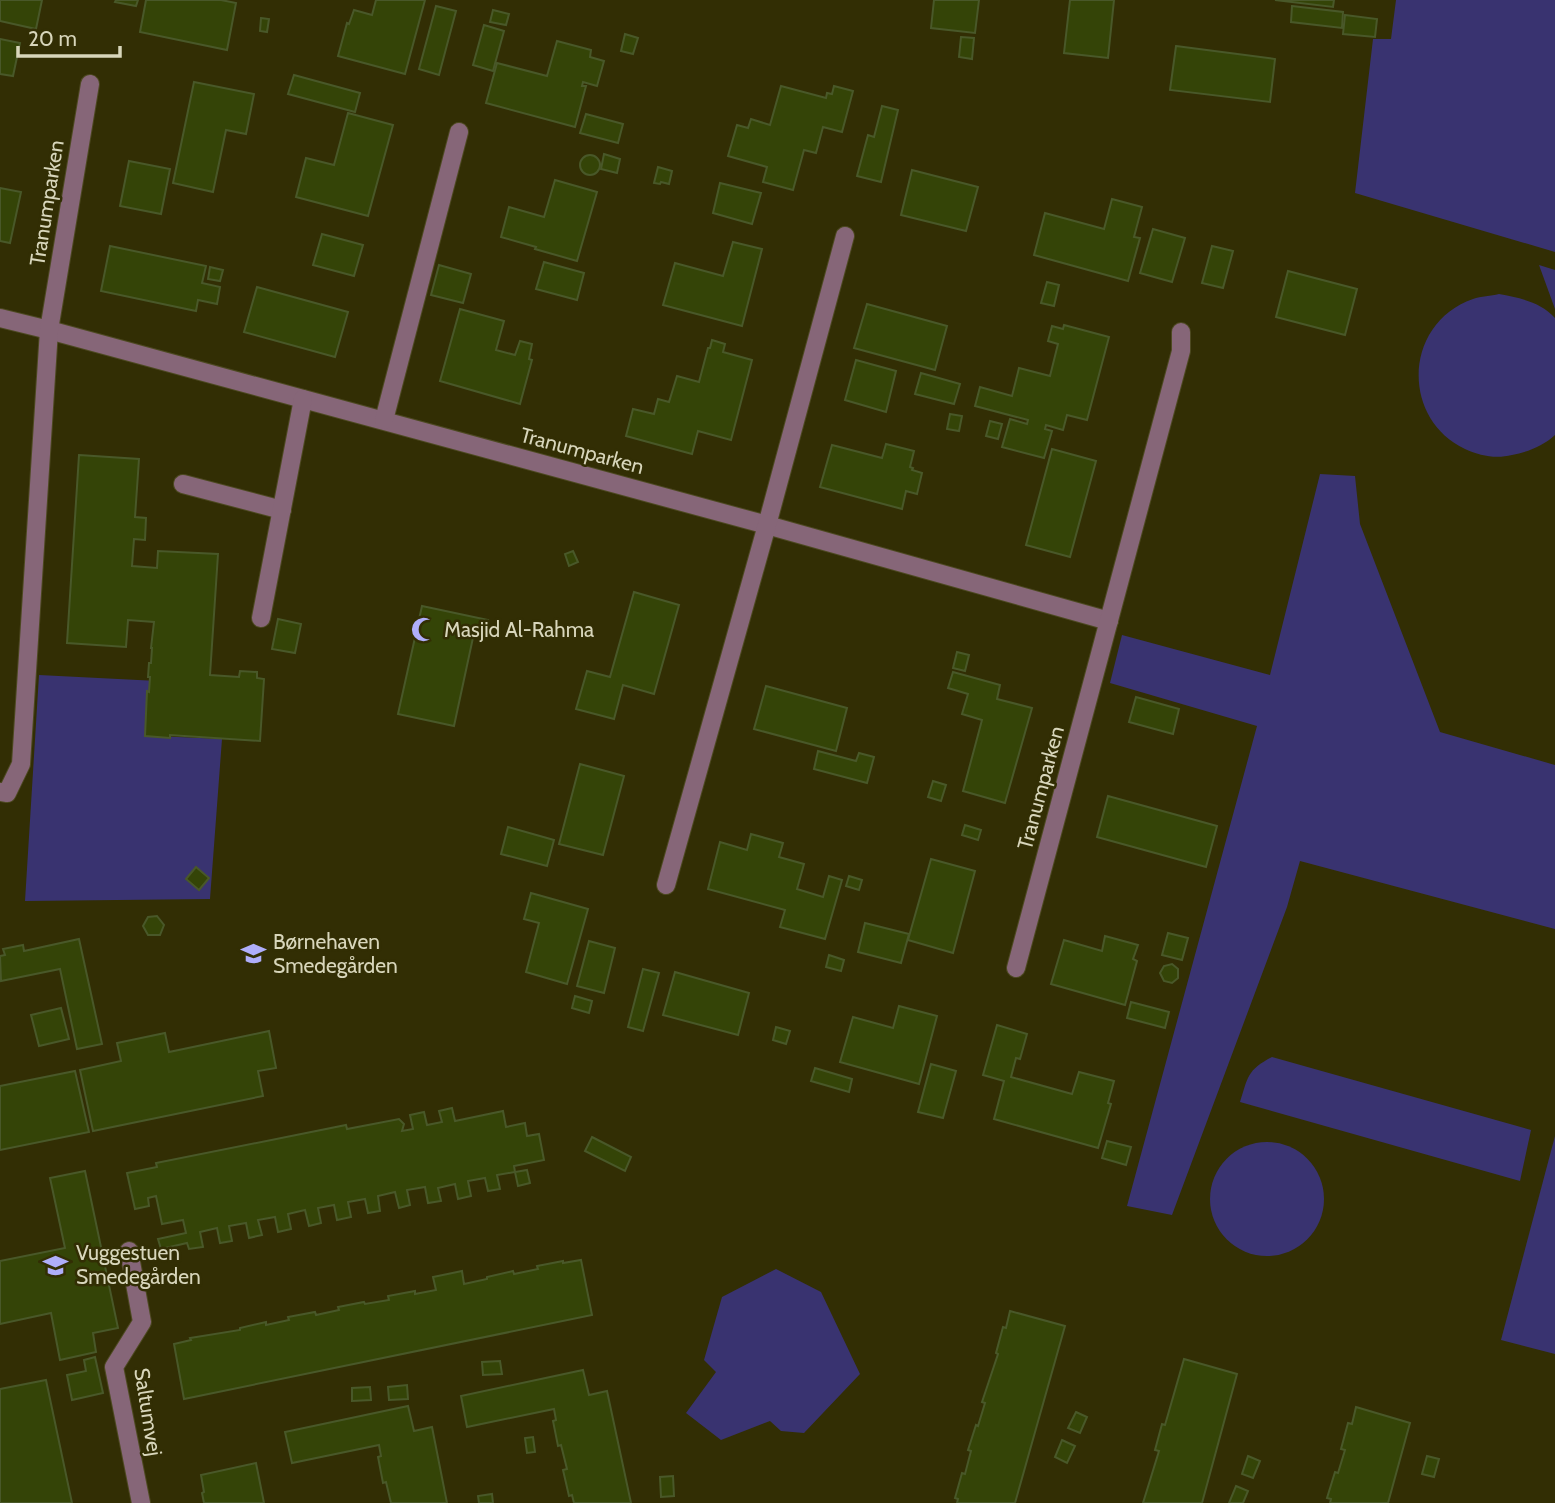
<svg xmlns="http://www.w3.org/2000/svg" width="1555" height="1503" viewBox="0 0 1555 1503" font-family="Cabin,sans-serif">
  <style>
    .green { fill: #393370 }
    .building { fill: #344407; stroke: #495829; stroke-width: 2 }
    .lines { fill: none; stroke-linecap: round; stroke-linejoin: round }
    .minor-casing { stroke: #4d4921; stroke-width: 20 }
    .minor { stroke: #866678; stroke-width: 18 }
    .labels { text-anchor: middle; stroke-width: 5; stroke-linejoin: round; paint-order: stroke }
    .street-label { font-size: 21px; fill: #d8d6bb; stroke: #322e04 }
    .poi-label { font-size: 21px; fill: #d8d6bb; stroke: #322e04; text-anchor: start }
  </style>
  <rect width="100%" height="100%" fill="#322e04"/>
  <g class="green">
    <path d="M1396,0h159v252l-200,-59 18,-154h18z"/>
    <path d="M1539,265l16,5v39z"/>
    <path d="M1499,294c21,4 42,8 56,24v117c-12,11 -27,17 -43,20 -16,4 -32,1 -47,-6 -65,-31 -61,-126 8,-150 8,-3 18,-3 26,-5z"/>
    <path d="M1320,474l35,2 5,48 80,208 115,33v164l-255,-68 -13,46 -115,308 -45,-9 130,-480 -147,-43 12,-48 148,40z"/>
    <path d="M39,675l119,6 -3,55 67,3 -12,160 -185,2z"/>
    <path d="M1272,1057l259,73 -11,51 -280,-79c8,-25 7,-32 32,-45z"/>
    <path d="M1555,1136v218l-54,-14z"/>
    <circle cx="1267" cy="1199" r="57"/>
    <path d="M776,1269l45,23 39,82 -56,59 -23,-2 -11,-10 -49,19 -35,-27 30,-41 -12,-12 18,-63z"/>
  </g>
  <g class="building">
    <path d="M0,0h42l-6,29 -36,-8z"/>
    <path d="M116,0h22l-2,6 -21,-4z"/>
    <path d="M146,0h75l15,3 -9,47 -87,-18z"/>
    <path d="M376,0h49l-20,74 -67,-18 9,-33 2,1 5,-14 18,5z"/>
    <path d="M934,0h45l-4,33 -44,-5z"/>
    <path d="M1070,0h44l-6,58 -44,-5z"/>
    <path d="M1275,0h59l-1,7z"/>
    <path d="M436,6l20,5 -17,64 -20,-6z"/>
    <path d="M1292,6l51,6 -1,16 -51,-6z"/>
    <path d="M493,10l16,4 -3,11 -16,-3z"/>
    <path d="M1345,15l32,4 -2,18 -32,-3z"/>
    <path d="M261,18l8,1 -2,13 -7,-1z"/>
    <path d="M484,25l20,6 -11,40 -20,-6z"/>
    <path d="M625,34l13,4 -5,16 -12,-3z"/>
    <path d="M961,37l13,1 -2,21 -13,-2z"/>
    <path d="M0,39l20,4 -7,33 -13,-2z"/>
    <path d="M557,41l34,9 -1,7 14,4 -7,25 -14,-4 -1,4h4l-11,41 -89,-24 11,-40 50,13z"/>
    <path d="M1176,46l99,13 -5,43 -100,-12z"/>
    <path d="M294,75l66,18 -5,19 -67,-18z"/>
    <path d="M194,82l60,12 -8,40 -20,-4 -13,62 -40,-9z"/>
    <path d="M781,86l45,12 1,-5 5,1 2,-8 19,5 -11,41 -19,-5 -7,26 -12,-3 -11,40 -30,-8 4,-15 -39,-11 9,-31 11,3 3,-9 19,6z"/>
    <path d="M882,106l16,4 -17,72 -24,-6 11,-41 6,2z"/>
    <path d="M348,113l45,12 -25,91 -72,-19 10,-39 28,7z"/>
    <path d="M586,114l37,10 -5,19 -38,-10z"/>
    <path d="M604,154l16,5 -3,14 -16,-4z"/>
    <circle cx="590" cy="165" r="10"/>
    <path d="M129,161l41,8 -9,45 -41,-8z"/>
    <path d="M658,167l14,4 -3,13 -8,-2 -1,2 -6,-1z"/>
    <path d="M912,170l66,17 -12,44 -65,-16z"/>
    <path d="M555,180l42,12 -20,69 -42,-12 1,-2 -35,-10 8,-30 35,10z"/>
    <path d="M720,183l41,10 -9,31 -39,-11z"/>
    <path d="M0,188l21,4 -11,51 -10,-2z"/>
    <path d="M1112,199l30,8 -8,30 6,1 -12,43 -94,-26 11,-42 59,16z"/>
    <path d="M1153,229l32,9 -13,44 -32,-9z"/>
    <path d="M322,234l41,11 -9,31 -41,-11z"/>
    <path d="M733,242l29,7 -20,77 -79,-21 12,-42 48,13z"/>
    <path d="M110,246l96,20 -4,17 18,4 -3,17 -19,-4 -2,11 -95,-20z"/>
    <path d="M1212,246l21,5 -10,37 -21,-5z"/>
    <path d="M544,262l40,11 -7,27 -41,-11z"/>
    <path d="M439,265l32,9 -8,29 -32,-8z"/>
    <path d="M210,267l13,3 -3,11 -12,-2z"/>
    <path d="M1288,271l69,18 -12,46 -69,-18z"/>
    <path d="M1047,282l12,3 -5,21 -13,-3z"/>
    <path d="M257,287l91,25 -13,45 -91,-25z"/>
    <path d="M867,304l80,22 -12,44 -81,-22z"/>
    <path d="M460,309l44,12 -8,29 19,5 5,-14 12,3 -3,15 3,1 -12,44 -80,-23z"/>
    <path d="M1064,325l45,12 -22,83 -20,-5 -4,15 -17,-5 -1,4 7,2 -8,27 -42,-11 8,-28 17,5 1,-4 -53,-14 5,-19 32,9 7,-28 31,8 8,-32 -10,-3 4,-15 11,3z"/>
    <path d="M712,340l13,4 -2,8 29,8 -21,80 -33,-9 -6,23 -66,-18 7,-27 21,5 4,-15 11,3 8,-26 22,6 9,-34h2z"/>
    <path d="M856,360l40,11 -10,41 -41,-12z"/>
    <path d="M921,373l39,11 -6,20 -39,-10z"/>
    <path d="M950,414l12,2 -3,15 -12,-2z"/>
    <path d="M990,421l12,3 -4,15 -12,-3z"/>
    <path d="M886,444l28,7 -4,16 3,1 -1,2 10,3 -5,21 -11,-3 -4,18 -82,-22 12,-42 50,13z"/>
    <path d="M1052,449l44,12 -26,96 -44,-12z"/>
    <path d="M79,455l60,4 -4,58 11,1 -1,22 -11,-1 -2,27 25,2 1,-17 60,3 -8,121 29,2 1,-6 17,1v6l7,1 -4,62 -90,-6v3l-25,-2 2,-45 2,1 1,-15h-2l1,-14h2l1,-15h-1l3,-26 -26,-2 -2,27 -59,-4z"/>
    <path d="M573,551l5,11 -9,4 -4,-12z"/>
    <path d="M634,592l45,13 -25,89 -31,-9 -9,34 -38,-10 11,-38 23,6z"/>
    <path d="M422,606l66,14 -4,15 -10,-2 -20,93 -56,-12z"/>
    <path d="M278,619l23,5 -6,29 -23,-4z"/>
    <path d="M957,652l12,3 -4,16 -12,-3z"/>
    <path d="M953,672l47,13 -3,14 35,9 -27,95 -42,-12 19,-71 -20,-6 6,-20 -20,-6z"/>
    <path d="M766,686l81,22 -11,43 -82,-22z"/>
    <path d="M1136,697l43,12 -6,25 -44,-12z"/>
    <path d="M818,751l38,10 3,-8 15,4 -7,26 -53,-14z"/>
    <path d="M580,764l44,12 -21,79 -44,-11z"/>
    <path d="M933,781l13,4 -5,16 -13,-4z"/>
    <path d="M1108,796l109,30 -11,41 -109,-30z"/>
    <path d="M965,825l16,5 -3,10 -16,-5z"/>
    <path d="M508,827l46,13 -7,26 -46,-12z"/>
    <path d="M751,834l32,9 -4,14 25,7 -7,25 26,8 6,-21 13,4 -17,59 -45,-12 5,-17 -77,-21 12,-47 27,8z"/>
    <path d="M931,859l44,12 -22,82 -45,-13z"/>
    <path d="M196,867l13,11 -10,12 -13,-11z"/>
    <path d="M849,876l13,4 -3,10 -13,-4z"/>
    <path d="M531,893l57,16 -21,75 -41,-12 13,-49 -15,-4z"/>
    <path d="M157,916l7,9 -4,10h-12l-5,-9 5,-9z"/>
    <path d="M865,923l44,11 -8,29 -43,-11z"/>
    <path d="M1168,933l20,5 -6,22 -20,-5z"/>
    <path d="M1105,936l33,9 -5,14 4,2 -12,44 -74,-21 13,-44 38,11z"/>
    <path d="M79,939l23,105 -25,5 -17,-80 -59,12 -1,-25 5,-1 -2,-6 20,-4 1,6z"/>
    <path d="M589,941l26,7 -11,45 -27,-7z"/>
    <path d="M829,955l15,5 -3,11 -15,-4z"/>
    <path d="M1172,964l6,5v9l-6,5 -8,-2 -4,-8 4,-7z"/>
    <path d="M643,969l16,4 -16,58 -15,-4z"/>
    <path d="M675,972l74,21 -11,42 -75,-20z"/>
    <path d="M575,996l17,5 -3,12 -17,-5z"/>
    <path d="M1131,1002l38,10 -4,16 -38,-10z"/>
    <path d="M899,1006l38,10 -18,68 -79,-22 13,-45 40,11z"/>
    <path d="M61,1008l8,31 -30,7 -8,-31z"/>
    <path d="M997,1025l30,9 -7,25 -4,-1 -5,19 61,17 7,-22 35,9 -6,22 3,1 -13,44 -104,-29 10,-38 -21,-6z"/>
    <path d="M776,1027l14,4 -4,13 -13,-4z"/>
    <path d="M269,1031l7,37 -18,3 5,25 -170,35 -13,-61 41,-9 -4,-18 48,-10 4,19z"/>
    <path d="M931,1064l25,7 -13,47 -25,-6z"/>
    <path d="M815,1068l37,11 -3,13 -38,-11z"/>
    <path d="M75,1071l14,61 -89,18v-64z"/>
    <path d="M452,1108l3,13 48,-10 3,16 19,-4 2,13 12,-2 5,26 -30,6 1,6 -18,3 3,14 -12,2 -3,-13 -17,3 3,15 -13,3 -3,-15 -17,4 3,13 -13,2 -3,-16 -18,3 3,15 -11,3 -4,-16 -17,4 2,15 -12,2 -3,-14 -17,3 3,15 -14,3 -3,-15 -16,3 3,15 -12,3 -4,-16 -17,4 3,15 -13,3 -3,-15 -17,3 4,15 -13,3 -3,-15 -17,3 3,15 -12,2 -3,-15 -17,4 3,15 -14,2 -2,-6 -26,6 -3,-10 28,-6 -3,-13 -21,4 -6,-28 -8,2 1,8 -14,3 -8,-36 30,-6 -1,-4 190,-38 1,4 52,-10 5,5 -2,7 11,-2 -3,-14 14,-3 3,13 15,-3 -3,-11z"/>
    <path d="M592,1137l39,20 -6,14 -40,-20z"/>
    <path d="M1107,1141l24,6 -5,18 -24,-7z"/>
    <path d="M527,1170l3,13 -12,3 -3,-14z"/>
    <path d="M85,1171l33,157 -25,5 3,19 -36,8 -9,-47 -51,11v-63l65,-13 -15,-70z"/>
    <path d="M581,1260l11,55 -408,84 -10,-55 17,-4 -1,-2 50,-8v-2l26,-6v3l23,-5 -1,-3 27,-5 1,3 23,-5 -1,-3 26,-5 1,2 24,-4 -1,-4 27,-5v3l21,-4 -3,-13 29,-6 2,13 23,-5v-2l26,-6 1,3 24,-5 -1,-3 26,-5v2z"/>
    <path d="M1010,1311l55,15 -50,177h-58l1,-4 -3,-1 7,-25 3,1 6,-23 -3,-1 8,-25 2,1 7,-23 -3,-1 16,-48 -2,-1 7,-26 3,1z"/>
    <path d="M95,1357l8,36 -31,7 -5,-25 19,-4 -2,-11z"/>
    <path d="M1184,1359l53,15 -35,129h-59l16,-52 -4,-1 7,-26 3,1z"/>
    <path d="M500,1361l2,13 -19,1 -1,-13z"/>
    <path d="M583,1370l6,25 18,-4 24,112h-57l-2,-8 -3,1 -6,-26 4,-1 -6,-24 -3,1 -5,-25 3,-1 -2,-11 -87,18 -6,-31z"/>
    <path d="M46,1380l26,123h-72v-114z"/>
    <path d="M407,1385l1,14 -19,1 -1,-13z"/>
    <path d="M370,1387l1,13 -19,1v-13z"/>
    <path d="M408,1406l6,25 18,-4 15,76h-56l-5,-21 -3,1 -5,-26 3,-1 -2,-11 -87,18 -7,-31z"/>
    <path d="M1356,1407l54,16 -22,80h-58l1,-4 -4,-1 8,-26 3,1 7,-23 -4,-1 7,-26 4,1z"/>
    <path d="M1076,1412l11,5 -7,16 -12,-5z"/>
    <path d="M533,1437l2,15 -8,1 -2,-15z"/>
    <path d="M1062,1440l13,6 -8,17 -12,-6z"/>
    <path d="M1248,1456l12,5 -7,17 -11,-4z"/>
    <path d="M1427,1456l12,3 -5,18 -12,-3z"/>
    <path d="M256,1463l8,40h-60l-2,-10 2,-1 -3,-17z"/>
    <path d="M673,1476l1,20 -13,1 -1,-20z"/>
    <path d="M1236,1486l12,5 -5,12h-14z"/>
    <path d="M492,1494l1,9h-14l-1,-7z"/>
  </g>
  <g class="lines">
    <defs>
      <g id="minor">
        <path d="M0,318l49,12 718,195 342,96"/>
        <path d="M384,420l75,-288"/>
        <path d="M183,484l99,26"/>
        <path d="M261,618l42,-219"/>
        <path d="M0,792l7,1 14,-29 28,-434 41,-246"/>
        <path d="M666,885l101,-360 78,-289"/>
        <path d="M1016,968l165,-617v-19"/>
        <path d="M129,1251l13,71 -28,45 27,136"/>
      </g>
    </defs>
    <use href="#minor" class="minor-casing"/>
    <use href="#minor" class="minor"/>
  </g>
  <defs>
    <symbol id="mosque-bare" viewBox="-9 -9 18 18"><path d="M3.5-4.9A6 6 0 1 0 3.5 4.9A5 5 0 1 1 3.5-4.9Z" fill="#afaefa" stroke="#322e04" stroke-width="2.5" paint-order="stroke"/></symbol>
    <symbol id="school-bare" viewBox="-9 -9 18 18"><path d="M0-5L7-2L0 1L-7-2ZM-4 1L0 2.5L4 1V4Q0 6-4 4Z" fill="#afaefa" stroke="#322e04" stroke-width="2.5" paint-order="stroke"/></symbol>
  </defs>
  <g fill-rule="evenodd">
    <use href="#mosque-bare" x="406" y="612" width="35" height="35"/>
    <use href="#school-bare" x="236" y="936" width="35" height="35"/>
    <use href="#school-bare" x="38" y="1248" width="35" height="35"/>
  </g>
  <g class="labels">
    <g class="street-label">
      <text transform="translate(47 203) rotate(-81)" y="7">Tranumparken</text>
      <text transform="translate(582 451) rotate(15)" y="7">Tranumparken</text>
      <text transform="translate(1041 788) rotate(-75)" y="7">Tranumparken</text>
      <text transform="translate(148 1412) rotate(81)" y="7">Saltumvej</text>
    </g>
    <g class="poi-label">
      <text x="444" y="637">Masjid Al-Rahma</text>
      <text x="273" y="949">Børnehaven<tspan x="273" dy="24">Smedegården</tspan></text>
      <text x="76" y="1260">Vuggestuen<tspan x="76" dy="24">Smedegården</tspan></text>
    </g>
  </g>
  <path d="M18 46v10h102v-10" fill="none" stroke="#d8d6bb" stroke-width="3.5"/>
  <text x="28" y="46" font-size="21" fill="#d8d6bb" stroke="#322e04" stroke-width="5" paint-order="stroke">20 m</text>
</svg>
